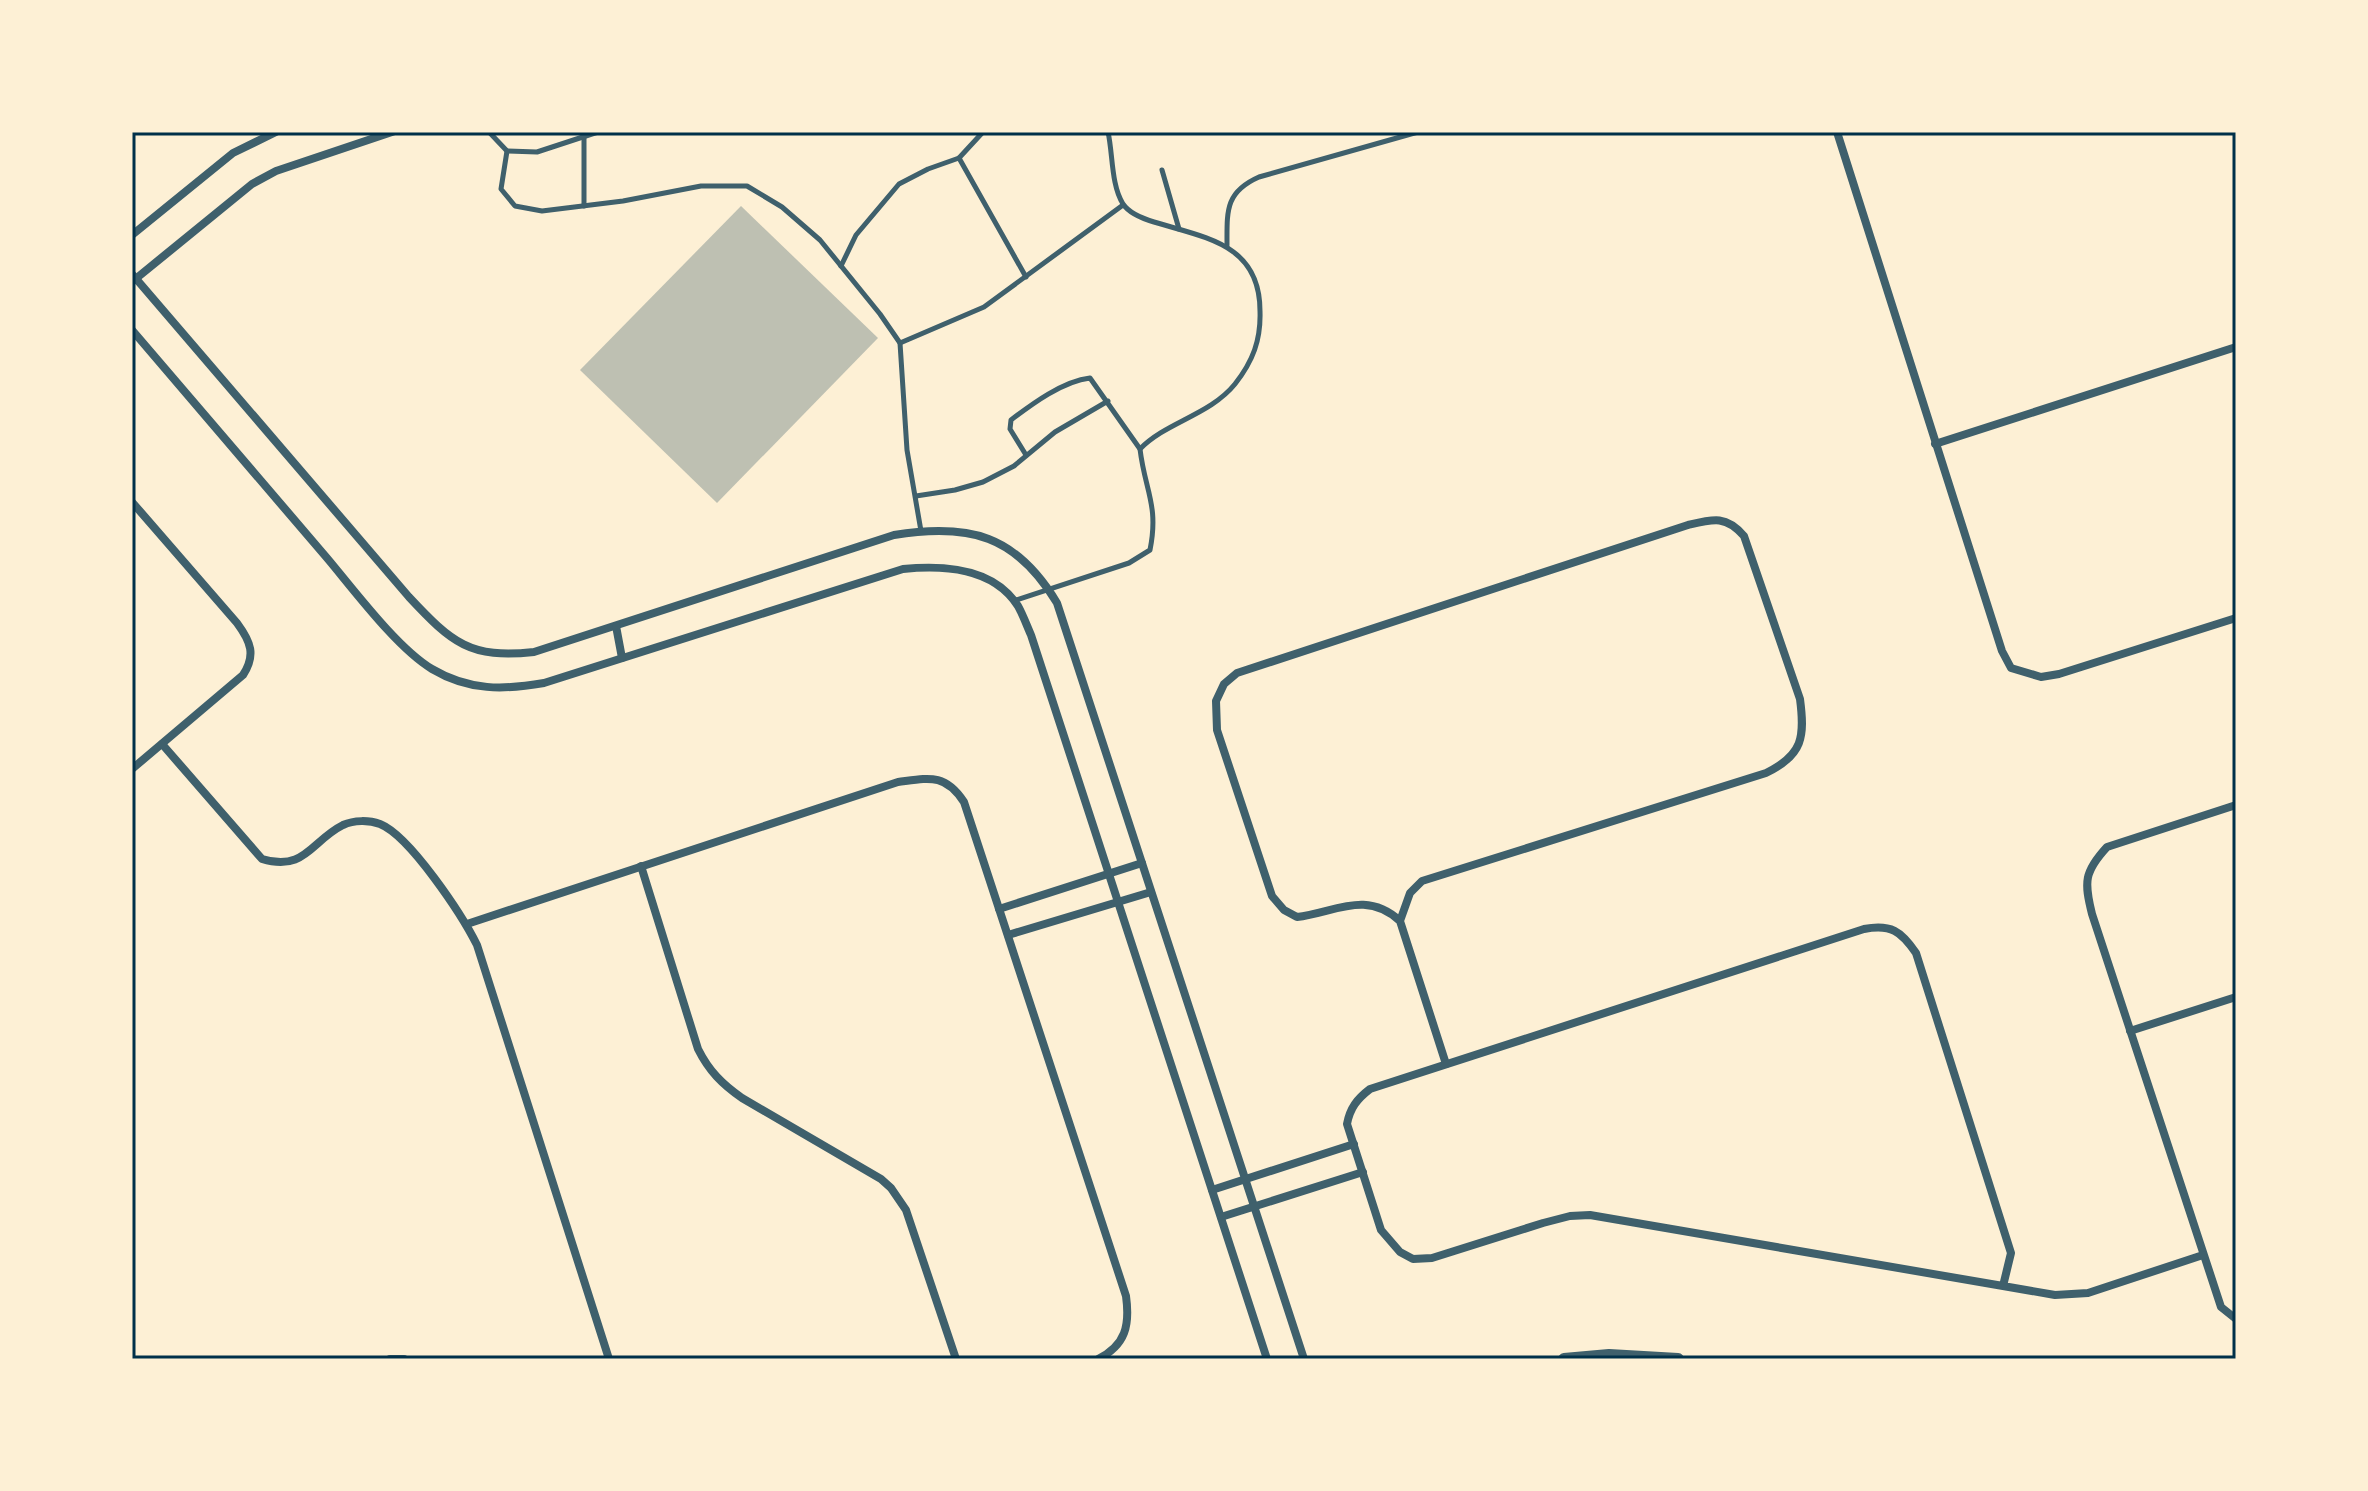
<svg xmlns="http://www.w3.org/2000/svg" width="2368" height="1491" viewBox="0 0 2368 1491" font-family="'Work Sans',sans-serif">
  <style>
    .building { fill: #bec0b2 }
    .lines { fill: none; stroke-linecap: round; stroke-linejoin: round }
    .service { stroke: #3f606c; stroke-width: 5 }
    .minor { stroke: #3f606c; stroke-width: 8 }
    .tertiary { stroke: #3f606c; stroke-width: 12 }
    .neatline { fill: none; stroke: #003049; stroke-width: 3 }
  </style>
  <rect width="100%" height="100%" fill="#fdf0d5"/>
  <path class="building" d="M741,206l137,132 -161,165 -137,-133z"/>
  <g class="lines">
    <g class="service">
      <path d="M489,132l18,19 30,1 61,-20"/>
      <path d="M507,151l-6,38 14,17 27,5 81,-10 78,-15h46l35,21 38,33 60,74 20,29 7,107 14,81"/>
      <path d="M959,158l67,119"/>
      <path d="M1162,170l17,59"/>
      <path d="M584,206v-70"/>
      <path d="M1227,245c0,-34 -2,-53 32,-68l159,-45"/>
      <path d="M841,266l15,-31 43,-51 29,-15 31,-11 24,-26"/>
      <path d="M900,343l84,-36 139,-102"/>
      <path d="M1026,455l-16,-26 1,-9c21,-16 52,-39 79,-42l50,71"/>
      <path d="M916,496l39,-6 28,-8 31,-16 41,-34 53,-31"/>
      <path d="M1013,601l116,-38 21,-13c9,-45 -5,-59 -10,-101 26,-27 70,-34 95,-65 18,-23 26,-44 25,-73 0,-67 -54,-73 -106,-89 -10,-3 -25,-9 -31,-18 -12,-19 -10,-50 -15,-72"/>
    </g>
    <g class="minor">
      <path d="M1837,132l165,519 9,17 30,9 18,-3 177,-56"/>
      <path d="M132,235l101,-82 43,-21"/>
      <path d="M132,274l277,323c43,46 61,62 125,55l360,-117c76,-12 122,0 163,68l247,756"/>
      <path d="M133,281l119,-97 24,-13 116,-39"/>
      <path d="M132,330c65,76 130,152 195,228 27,32 70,90 105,111 37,22 72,21 112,14l359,-114c40,-4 90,-2 115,37 5,9 9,20 13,29l236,724"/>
      <path d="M1935,444l301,-97"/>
      <path d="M132,502l105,121c14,19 19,32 6,52l-111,94"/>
      <path d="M616,626l6,32"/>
      <path d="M162,744l100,115c43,13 49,-18 81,-34 11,-5 26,-5 37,-1 30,12 82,91 97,121l132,414"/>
      <path d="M2236,805l-129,42c-23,25 -23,35 -15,67l129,393 15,12"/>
      <path d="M641,866l57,183c11,22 24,35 44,49l139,81 10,9 15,22 50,149"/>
      <path d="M999,909l143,-46"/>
      <path d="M1400,921l10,-28 12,-12 344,-108c37,-18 39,-36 34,-74l-56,-163c-18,-21 -31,-17 -56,-11l-451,148 -13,11 -8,17 1,29 55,166 12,14 13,7c39,-5 69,-27 103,4l46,143"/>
      <path d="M467,924l431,-142c31,-4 47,-9 66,20l162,494c4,29 0,49 -28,63"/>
      <path d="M1008,935l143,-43"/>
      <path d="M2130,1031l106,-34"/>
      <path d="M1212,1190l142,-46"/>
      <path d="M1221,1217l142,-45"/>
      <path d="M2003,1286l8,-33 -95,-300c-15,-22 -25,-29 -52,-24l-494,160c-13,10 -20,19 -23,35l34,106 19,22 13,7 19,-1 111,-35 27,-7 20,-1 413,71 52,9 33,-2 115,-38"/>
      <path d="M390,1359h14"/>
    </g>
    <path class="tertiary" d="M1564,1359l45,-4 69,4"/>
  </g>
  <rect width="2368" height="1491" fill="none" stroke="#fdf0d5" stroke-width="268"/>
  <rect x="134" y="134" width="2100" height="1223" class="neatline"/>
</svg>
